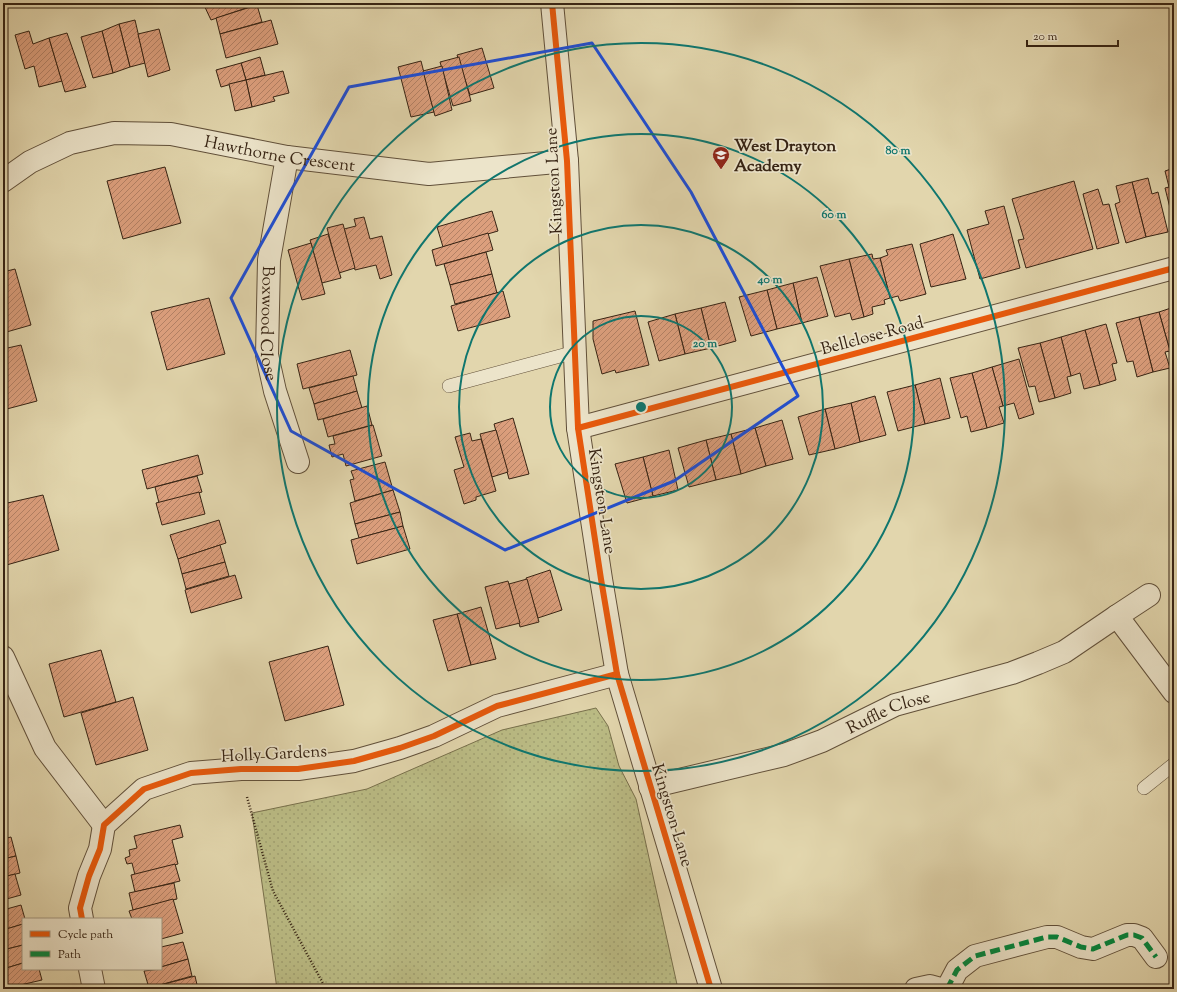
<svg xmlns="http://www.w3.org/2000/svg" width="1177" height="992" viewBox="0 0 1177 992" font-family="'Sorts Mill Goudy',serif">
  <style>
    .grass { fill: url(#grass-dots); stroke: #78704c }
    .building { fill: url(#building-hatch); stroke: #362313 }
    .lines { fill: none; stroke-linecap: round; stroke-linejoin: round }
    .lane-casing { stroke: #61503a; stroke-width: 14 }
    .street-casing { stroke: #61503a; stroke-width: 24 }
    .path { stroke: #362313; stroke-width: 2.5; stroke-dasharray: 1 2; stroke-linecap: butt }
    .lane { stroke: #ece4ca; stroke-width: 13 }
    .street { stroke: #ece4ca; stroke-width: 22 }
    .quiet { stroke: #00873e; stroke-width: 5; stroke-dasharray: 10 5; stroke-linecap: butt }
    .cycleway-casing { stroke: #ece4ca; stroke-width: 8 }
    .cycleway { stroke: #e8590c; stroke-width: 6 }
    .marked { fill: none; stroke: #1d4ed8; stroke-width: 3; stroke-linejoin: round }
    .ring { fill: none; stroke: #0f766e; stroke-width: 2 }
    .labels { text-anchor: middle; stroke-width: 3.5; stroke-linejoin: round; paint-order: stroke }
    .poi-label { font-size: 17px; font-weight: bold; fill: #362313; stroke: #ece4ca; text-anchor: start }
    .street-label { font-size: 17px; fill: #362313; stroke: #ece4ca }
    .centre { fill: #0f766e; stroke: #ece4ca; stroke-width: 2 }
    .ring-label { font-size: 12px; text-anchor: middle; font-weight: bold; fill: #0f766e; stroke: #ece4ca; stroke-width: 3.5; stroke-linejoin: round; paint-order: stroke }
  </style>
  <defs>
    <pattern id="grass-dots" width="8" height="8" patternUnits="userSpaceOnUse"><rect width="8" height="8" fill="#bbbc85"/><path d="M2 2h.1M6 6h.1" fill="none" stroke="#a1a172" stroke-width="1.8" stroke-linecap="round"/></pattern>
    <pattern id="building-hatch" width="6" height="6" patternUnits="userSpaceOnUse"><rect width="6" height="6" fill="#dc9f7d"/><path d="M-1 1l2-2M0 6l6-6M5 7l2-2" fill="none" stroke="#b38165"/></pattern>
  </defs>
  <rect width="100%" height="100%" fill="#e2d6ad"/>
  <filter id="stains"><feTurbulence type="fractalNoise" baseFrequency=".005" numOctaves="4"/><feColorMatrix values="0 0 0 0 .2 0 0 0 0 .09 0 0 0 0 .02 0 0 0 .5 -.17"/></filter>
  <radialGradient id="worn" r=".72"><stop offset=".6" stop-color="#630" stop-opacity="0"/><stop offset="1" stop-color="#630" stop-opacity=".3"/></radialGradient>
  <path class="grass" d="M596,708l12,18 11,40 17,33 42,190h-401l-25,-176 115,-24 135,-59z"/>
  <g class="building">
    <path d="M203,3h49v3l-41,14z"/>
    <path d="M257,5l5,17 -42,12 -4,-16z"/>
    <path d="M135,20l10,43 -15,4 -11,-43z"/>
    <path d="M271,20l7,24 -52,14 -6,-24z"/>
    <path d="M119,24l11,43 -17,6 -11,-42z"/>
    <path d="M159,29l11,41 -22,7 -10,-43z"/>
    <path d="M29,31l4,13 16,-6 13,43 -23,6 -5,-21 -9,3 -10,-34z"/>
    <path d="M102,31l11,42 -20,5 -12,-41z"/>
    <path d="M67,33l19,54 -21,5 -16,-54z"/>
    <path d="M482,48l12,40 -24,7 -13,-40z"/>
    <path d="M260,57l5,18 -19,5 -5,-17z"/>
    <path d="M459,57l12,44 -18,5 -13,-44z"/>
    <path d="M421,61l13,51 -23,5 -13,-50z"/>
    <path d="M241,63l5,17 -25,7 -5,-17z"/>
    <path d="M442,66l10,44 -17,6 -12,-45z"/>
    <path d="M283,71l6,22 -16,4 2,4 -23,6 -6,-27z"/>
    <path d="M246,80l6,27 -17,4 -6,-27z"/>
    <path d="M165,167l16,56 -58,16 -16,-58z"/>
    <path d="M1174,168v56l-9,-36 4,-1 -4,-16z"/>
    <path d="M1148,178l4,16 6,-2 10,40 -22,5 -14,-55z"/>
    <path d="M1074,181l19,68 -67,19 -8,-28 6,-1 -12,-40z"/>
    <path d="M1132,182l14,55 -20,6 -11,-39 5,-2 -4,-16z"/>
    <path d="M1098,189l5,16 6,-1 10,39 -22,6 -14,-55z"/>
    <path d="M1004,206l16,62 -40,11 -13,-49 22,-6 -4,-13z"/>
    <path d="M492,211l6,20 -55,16 -6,-20z"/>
    <path d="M364,217l6,22 12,-3 10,39 -12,4 -4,-14 -21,5 -11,-41 12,-3 -2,-7z"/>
    <path d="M343,224l12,44 -16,5 -12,-45z"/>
    <path d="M488,233l5,17 -57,16 -4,-16z"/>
    <path d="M328,234l13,44 -19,5 -12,-43z"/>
    <path d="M953,234l13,45 -35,8 -11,-43z"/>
    <path d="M311,243l14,51 -23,6 -14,-50z"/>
    <path d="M912,244l14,50 -26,7 -2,-5 -8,2 -10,-40 8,-3 -2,-5z"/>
    <path d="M486,252l6,22 -42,11 -6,-21z"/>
    <path d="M872,254l1,5 7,-1 10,40 -6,2 1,4 -13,3 1,7 -9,3 -15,-58z"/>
    <path d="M849,259l15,58 -12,3 -2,-7 -15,4 -15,-51z"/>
    <path d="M15,269l16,56 -28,8v-61z"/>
    <path d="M492,274l5,19 -42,11 -5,-19z"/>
    <path d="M817,277l11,39 -26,7 -9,-40z"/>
    <path d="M793,283l9,40 -25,6 -10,-39z"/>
    <path d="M767,290l10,39 -26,7 -12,-39z"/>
    <path d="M503,291l7,26 -52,14 -7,-25z"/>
    <path d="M209,298l16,56 -58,16 -16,-58z"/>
    <path d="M725,302l11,39 -25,7 -10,-40z"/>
    <path d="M1174,307v42l-4,2 -11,-39z"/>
    <path d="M701,308l10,40 -26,6 -10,-40z"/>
    <path d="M635,311l14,54 -33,8 -1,-3 -13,4 -9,-35v-18z"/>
    <path d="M1159,312l11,39 -5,1 5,16 -17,4 -14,-55z"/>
    <path d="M675,314l10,40 -26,7 -11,-39z"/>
    <path d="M1139,317l14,55 -16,5 -4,-16 -6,1 -11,-39z"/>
    <path d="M1106,324l11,39 -5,1 4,16 -16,5 -15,-55z"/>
    <path d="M1085,330l15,55 -16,4 -4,-16 -9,3 -10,-39z"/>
    <path d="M1061,337l10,39 -4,1 4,16 -16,5 -15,-55z"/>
    <path d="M1040,343l15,55 -16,4 -4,-16 -6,1 -11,-39z"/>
    <path d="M21,345l16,56 -34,9v-61z"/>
    <path d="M350,350l7,25 -54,14 -6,-25z"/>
    <path d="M1019,359l15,55 -15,5 -5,-16 -11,3 -11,-39z"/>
    <path d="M992,367l11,39 -4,1 5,16 -17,5 -15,-55z"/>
    <path d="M972,373l15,55 -16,4 -4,-16 -6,2 -11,-40z"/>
    <path d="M353,376l4,15 -43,13 -5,-16z"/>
    <path d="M940,378l10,40 -25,6 -10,-39z"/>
    <path d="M915,385l10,39 -27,7 -11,-39z"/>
    <path d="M357,391l5,17 -44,12 -4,-16z"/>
    <path d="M875,396l11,39 -26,7 -9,-39z"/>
    <path d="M851,403l9,39 -25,7 -10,-40z"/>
    <path d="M367,406l5,19 -44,12 -5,-18z"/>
    <path d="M825,409l10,40 -26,6 -11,-38z"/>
    <path d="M513,418l16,56 -20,5 -15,-55z"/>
    <path d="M782,420l11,39 -27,7 -11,-38z"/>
    <path d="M373,425l9,31 -36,10 -3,-12 -11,3 -3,-12 6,-1 -2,-8z"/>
    <path d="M755,428l11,38 -25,8 -10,-40z"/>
    <path d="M496,430l12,42 -16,5 -12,-43z"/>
    <path d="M470,433l2,8 9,-2 15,52 -20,6v3l-12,4 -10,-34 10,-3 -9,-30z"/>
    <path d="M731,434l10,40 -25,6 -10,-40z"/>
    <path d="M706,440l10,40 -27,7 -11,-39z"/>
    <path d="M669,450l9,40 -25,6 -10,-39z"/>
    <path d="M198,455l5,19 -56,15 -5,-19z"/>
    <path d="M643,457l10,39 -26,7 -12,-39z"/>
    <path d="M385,462l8,28 -38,11 -5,-21 4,-1 -3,-8z"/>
    <path d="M197,476l5,16 -43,11 -4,-16z"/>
    <path d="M393,490l7,22 -45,12 -5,-21z"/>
    <path d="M199,492l6,22 -43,11 -6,-22z"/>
    <path d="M43,495l16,55 -56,16v-62z"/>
    <path d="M400,512l3,14 -44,12 -4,-14z"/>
    <path d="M219,520l7,23 -48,16 -8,-24z"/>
    <path d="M403,526l7,23 -53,15 -6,-24z"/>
    <path d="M220,545l5,17 -43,12 -4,-15z"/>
    <path d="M225,562l4,14 -43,13 -4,-15z"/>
    <path d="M550,570l12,40 -24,8 -12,-40z"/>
    <path d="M235,575l7,23 -51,15 -6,-23z"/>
    <path d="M527,579l12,43 -19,5 -11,-43z"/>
    <path d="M508,581l12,42 -24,6 -11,-42z"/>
    <path d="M481,607l15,52 -25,6 -14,-51z"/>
    <path d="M457,614l14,51 -23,6 -15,-51z"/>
    <path d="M328,646l16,59 -59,16 -16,-59z"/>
    <path d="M101,650l15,52 -52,15 -15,-53z"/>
    <path d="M133,697l15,53 -52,15 -15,-52z"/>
    <path d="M180,825l3,12 -11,3 6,24 -43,11 -3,-12 -5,1 -2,-6 5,-2 -1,-6 8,-2 -3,-12z"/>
    <path d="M11,837l5,19 -13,3v-20z"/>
    <path d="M16,856l4,17 -17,4v-18z"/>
    <path d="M175,864l5,17 -45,11 -4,-17z"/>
    <path d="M15,874l6,21 -18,5v-23z"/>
    <path d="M174,883l3,16 -44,11 -4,-17z"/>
    <path d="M173,899l10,34 -22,6v-20h-29l-3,-8z"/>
    <path d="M21,905l4,14h-2v5l-20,6v-20z"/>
    <path d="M23,924v21l-20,5v-20z"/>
    <path d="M183,942l5,17 -27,8v-20z"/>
    <path d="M23,945v18l-20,6v-19z"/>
    <path d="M188,959l4,17 -43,12 -5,-17 17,-2v-2z"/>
    <path d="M23,963v6h16l3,11 -39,9v-20z"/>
    <path d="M195,976l3,13h-45v-2z"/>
  </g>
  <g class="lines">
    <defs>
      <g id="lane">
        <path d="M449,386l126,-34"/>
        <path d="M1144,788l30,-24"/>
      </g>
      <g id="street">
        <path d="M552,3l15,158 11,267 23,151 16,95 94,315"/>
        <path id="s1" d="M287,157l-18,103 -2,95 8,36 23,71"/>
        <path id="s2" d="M3,181l27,-19 40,-19 44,-10 57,1 116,23 142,17 138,-13"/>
        <path d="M578,428l596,-160"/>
        <path d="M1149,595l-32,21 57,76"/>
        <path d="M3,657l42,91 59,77"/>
        <path id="s3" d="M650,787l134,-32 38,-14 73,-36 117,-32 26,-10 26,-11 53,-36"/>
        <path d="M82,919l-2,-11 9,-32 11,-27 4,-24 40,-36 47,-16 50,-4h57l56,-8 46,-13 34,-12 63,-30 120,-32"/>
        <path d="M90,969l4,20"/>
        <path d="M916,989l14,-3 11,3"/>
        <path d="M947,989l10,-19 18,-14 72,-19h10l24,10 12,2 34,-14h7l8,3 14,19"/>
      </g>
    </defs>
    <use href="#lane" class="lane-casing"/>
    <use href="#street" class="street-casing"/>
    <path class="path" d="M247,797l26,94 53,98"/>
    <use href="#lane" class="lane"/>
    <use href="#street" class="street"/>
    <path class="quiet" d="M947,989l10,-19 18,-14 72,-19h10l24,10 12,2 34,-14h7l8,3 14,19"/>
    <defs>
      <g id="cycleway">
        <path d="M552,3l15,158 11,267 23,151 16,95 94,315"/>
        <path d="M578,428l596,-160"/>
        <path d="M82,919l-2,-11 9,-32 11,-27 4,-24 40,-36 47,-16 50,-4h57l56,-8 46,-13 34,-12 63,-30 120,-32"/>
      </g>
    </defs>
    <use href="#cycleway" class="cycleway-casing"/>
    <use href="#cycleway" class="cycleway"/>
  </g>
  <path class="marked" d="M592,43l99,149 107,204 -124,85 -169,69 -214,-119 -60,-133 118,-211z"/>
  <g class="ring">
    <circle cx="641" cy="407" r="91"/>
    <circle cx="641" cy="407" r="182"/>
    <circle cx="641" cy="407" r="273"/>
    <circle cx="641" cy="407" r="364"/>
  </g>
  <defs>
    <symbol id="school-pin" viewBox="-11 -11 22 30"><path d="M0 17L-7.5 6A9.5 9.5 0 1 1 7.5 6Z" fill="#8f2418" stroke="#ece4ca"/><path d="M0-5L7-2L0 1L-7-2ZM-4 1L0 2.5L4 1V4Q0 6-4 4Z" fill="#fff"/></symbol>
  </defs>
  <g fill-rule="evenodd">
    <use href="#school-pin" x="711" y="145" width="20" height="27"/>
  </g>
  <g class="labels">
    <g class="poi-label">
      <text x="734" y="151">West Drayton<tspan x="734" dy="20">Academy</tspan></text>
    </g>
    <g class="street-label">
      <text dy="6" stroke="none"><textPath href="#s2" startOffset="290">Hawthorne Crescent</textPath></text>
      <text transform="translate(553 181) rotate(-93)" y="6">Kingston Lane</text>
      <text dy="6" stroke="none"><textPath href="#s1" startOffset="168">Boxwood Close</textPath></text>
      <text transform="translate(872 335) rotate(-15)" y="6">Bellclose Road</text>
      <text transform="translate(603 501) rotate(81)" y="6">Kingston Lane</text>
      <text dy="6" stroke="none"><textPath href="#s3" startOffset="251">Ruffle Close</textPath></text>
      <text transform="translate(274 753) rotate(-3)" y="6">Holly Gardens</text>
      <text transform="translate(673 815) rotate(73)" y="6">Kingston Lane</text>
    </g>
  </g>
  <circle cx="641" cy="407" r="6" class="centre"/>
  <g class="ring-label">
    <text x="898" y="154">80 m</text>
    <text x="834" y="218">60 m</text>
    <text x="770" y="283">40 m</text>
    <text x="705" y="347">20 m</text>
  </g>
  <rect width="1177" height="992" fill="none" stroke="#e2d6ad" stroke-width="16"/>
  <rect x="4" y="4" width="1169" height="984" fill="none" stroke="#362313" stroke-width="2"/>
  <rect x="8" y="8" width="1161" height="976" fill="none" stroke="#362313"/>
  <rect x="22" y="918" width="140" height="52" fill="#ece4ca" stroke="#a39781"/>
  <rect x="30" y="931" width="20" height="6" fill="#e8590c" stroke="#a39781"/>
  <text x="58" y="938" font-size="12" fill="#362313">Cycle path</text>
  <rect x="30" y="951" width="20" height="6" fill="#00873e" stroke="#a39781"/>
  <text x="58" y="958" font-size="12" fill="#362313">Path</text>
  <path d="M1027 40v6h91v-6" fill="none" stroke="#362313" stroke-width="2"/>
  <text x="1033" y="40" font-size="12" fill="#362313" stroke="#ece4ca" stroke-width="3" paint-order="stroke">20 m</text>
  <rect width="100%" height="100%" filter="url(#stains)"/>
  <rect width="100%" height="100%" fill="url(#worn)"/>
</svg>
